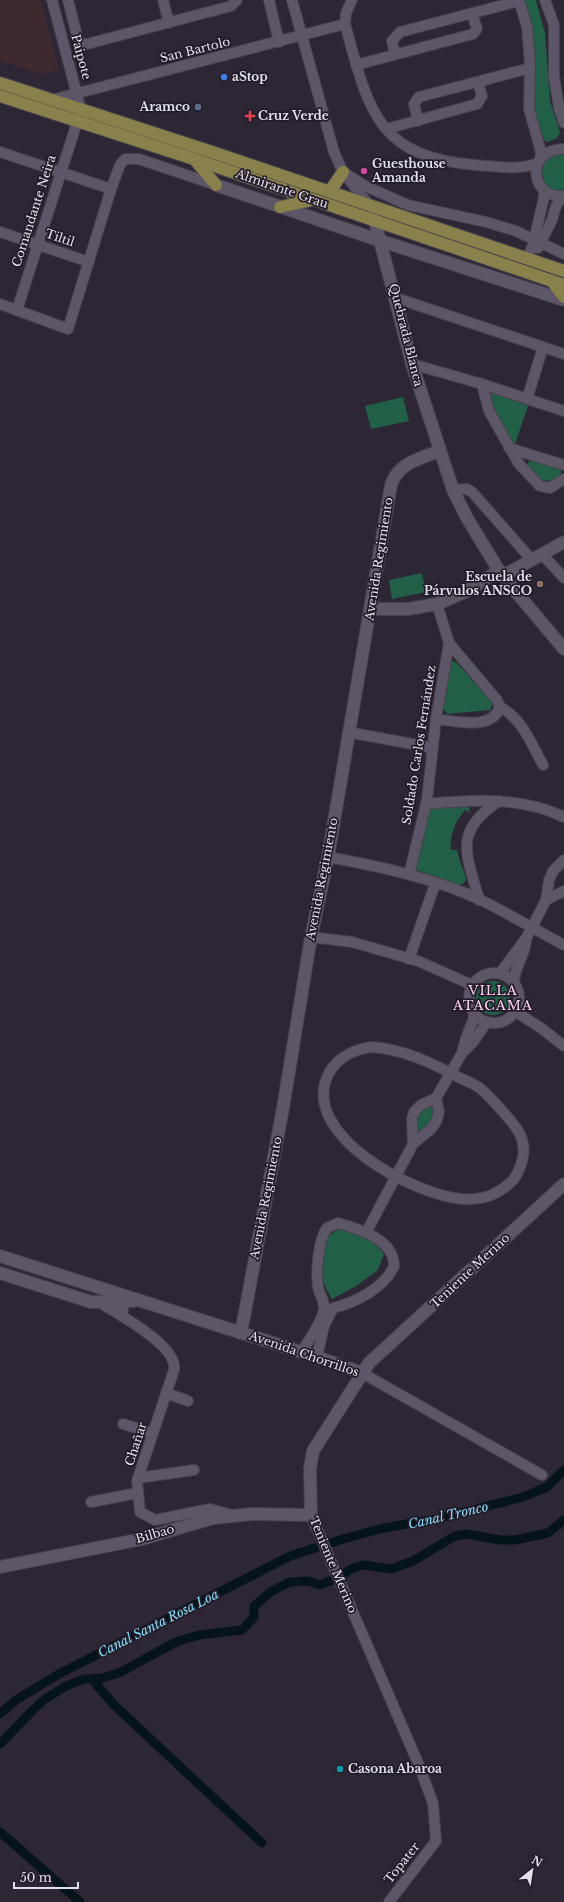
<svg xmlns="http://www.w3.org/2000/svg" width="564" height="1902" viewBox="0 0 564 1902" font-family="'Libre Baskerville',serif">
  <style>
    .commercial { fill: #3e2a2e }
    .green { fill: #215f47 }
    .lines { fill: none; stroke-linecap: round; stroke-linejoin: round }
    .canal { stroke: #051419; stroke-width: 9 }
    .street-casing { stroke: #47414d; stroke-width: 12 }
    .secondary-casing { stroke: #47414d; stroke-width: 14 }
    .primary-casing { stroke: #47414d; stroke-width: 14 }
    .street { stroke: #5d5667; stroke-width: 10 }
    .secondary { stroke: #5d5667; stroke-width: 12 }
    .primary { stroke: #88814c; stroke-width: 12 }
    .shop-dot { fill: #3f7fe0; stroke: #221c2a; stroke-width: 1.5 }
    .service-dot { fill: #5c6f8a; stroke: #221c2a; stroke-width: 1.5 }
    .health-dot { fill: #e0444e; stroke: #221c2a; stroke-width: 1.5 }
    .hotel-dot { fill: #d1479c; stroke: #221c2a; stroke-width: 1.5 }
    .education-dot { fill: #8d6e63; stroke: #221c2a; stroke-width: 1.5 }
    .culture-dot { fill: #0f9aa8; stroke: #221c2a; stroke-width: 1.5 }
    .labels { text-anchor: middle; stroke-width: 3.5; stroke-linejoin: round; paint-order: stroke }
    .street-label { font-size: 12px; fill: #e4e0ea; stroke: #221c2a }
    .poi-label { font-size: 12px; font-weight: bold; fill: #e4e0ea; stroke: #221c2a; text-anchor: start }
    .neighbourhood-label { font-size: 13px; letter-spacing: 1px; fill: #fdd2ed; stroke: #221c2a }
    .water-label { font-size: 13px; font-style: italic; fill: #86d9f7; stroke: #221c2a }
  </style>
  <rect width="100%" height="100%" fill="#2c2635"/>
  <path class="commercial" d="M0,0h41l18,70 -17,4 -42,-13z"/>
  <g class="green">
    <path d="M524,0h12l9,33 5,68 10,31 -3,6 -9,4 -3,-1c-21,-36 -9,-78 -14,-117 -1,-8 -5,-16 -7,-24z"/>
    <path d="M556,155h8v36l-4,1 -9,-3 -5,-3c-7,-14 -5,-26 10,-31z"/>
    <path d="M488,390l41,13 -14,41h-3l-16,-25z"/>
    <path d="M403,397l6,24 -38,8 -6,-23z"/>
    <path d="M532,460l29,8v7l-9,6 -12,-1 -12,-14v-3z"/>
    <path d="M422,573l4,19 -34,7 -3,-19z"/>
    <path d="M452,661l5,2 36,40 -3,7 -43,4 -5,-7 8,-45z"/>
    <path d="M465,804l4,2 1,7 -5,-3c-9,10 -16,26 -14,40h6c1,8 9,25 9,28 0,4 -3,6 -6,7l-4,-1 -42,-15 15,-61z"/>
    <circle cx="493" cy="998" r="17"/>
    <path d="M433,1104c4,14 -7,24 -16,32l-1,-17 9,-13z"/>
    <path d="M339,1229c18,5 34,9 45,25l-6,16 -22,16 -24,13c-15,-24 -11,-35 -7,-61z"/>
  </g>
  <g class="lines">
    <g class="canal">
      <path d="M92,1679l21,25 149,139"/>
      <path d="M0,1714l16,-14 43,-26 231,-118 53,-17 41,-11 52,-9 87,-22 24,-10 17,-17"/>
      <path d="M0,1744l34,-35 11,-10 21,-13 18,-7 19,-1 18,-6 55,-30 23,-7 43,-5 12,-13v-11l18,-15 18,-9 18,-1 12,4 18,-7 13,-9 12,-4 29,4 21,-8 42,-25 12,-2 33,6h15l33,-7 16,-13"/>
      <path d="M0,1832l80,70"/>
    </g>
    <defs>
      <g id="street">
        <path d="M68,0l10,40 4,4h5l144,-38 6,-6"/>
        <path d="M163,0l6,23"/>
        <path d="M269,0l10,42"/>
        <path d="M292,0l42,152 9,20 27,34"/>
        <path d="M352,0l-6,13 -1,11c23,83 30,133 130,141 21,1 43,6 63,-2"/>
        <path d="M519,0l8,27 3,37 -1,45 12,43 -1,7"/>
        <path d="M545,0l9,25v52l5,31 5,15"/>
        <path d="M395,54l-3,-13 8,-9 119,-31"/>
        <path d="M356,65l117,-31 4,-5 -5,-16"/>
        <path d="M51,100l294,-76"/>
        <path d="M418,121l-4,-17 5,-7 111,-29"/>
        <path d="M386,129l91,-25 5,-8 -4,-14"/>
        <path d="M564,149c-39,0 -35,50 0,47"/>
        <path d="M0,152l111,37"/>
        <path d="M343,172l22,14 43,19 78,17 30,9 48,23"/>
        <path d="M0,232l89,30"/>
        <path d="M538,248l14,-28 4,-14 6,-10"/>
        <path d="M527,259l6,-14 11,-48v-7"/>
        <path d="M396,298l168,56"/>
        <path d="M0,304l68,25 43,-140 9,-24 5,-6h14l77,26"/>
        <path d="M17,310l64,-200 -29,-110"/>
        <path d="M412,364l70,20 82,27"/>
        <path d="M482,384l7,27 30,53 21,22 10,2 14,-9"/>
        <path d="M527,399l16,-52"/>
        <path d="M509,448l55,17"/>
        <path d="M453,490l14,-1 6,4 59,67"/>
        <path d="M542,554l22,24"/>
        <path d="M437,604l12,39 48,57 3,7c22,11 32,38 43,58"/>
        <path d="M436,719c20,2 56,12 64,-12"/>
        <path d="M348,732l85,16"/>
        <path d="M426,804c46,-4 95,-8 138,13"/>
        <path d="M328,857c50,9 106,21 153,43 28,14 55,30 83,45"/>
        <path d="M409,875l18,-75 9,-81 13,-76"/>
        <path d="M479,900c-12,-46 -27,-68 20,-99"/>
        <path d="M546,900l18,-9"/>
        <path d="M311,937l41,5 66,19 54,24"/>
        <path d="M409,959l26,-75"/>
        <circle cx="494" cy="998" r="25"/>
        <path d="M500,973l27,-36 19,-37 3,-20 4,-9 11,-11"/>
        <path d="M514,982c1,-17 11,-26 12,-41"/>
        <path d="M516,1012l25,16 23,18"/>
        <path d="M372,1047c31,2 60,16 88,31 6,3 15,6 21,11 8,7 16,16 23,24 13,14 24,28 18,48 -2,7 -5,16 -11,21 -15,14 -29,18 -49,17 -48,-4 -165,-65 -133,-126 9,-16 26,-24 43,-26z"/>
        <path d="M462,1053l4,-15 9,-23"/>
        <path d="M413,1144l-1,-25 2,-7 7,-7 15,-7 26,-45 11,-11 14,-20"/>
        <path d="M366,1233l47,-89 18,-15 5,-7 3,-10 -3,-14"/>
        <path d="M99,1302l23,14 2,-14"/>
        <path d="M122,1316c14,9 56,34 52,54l-37,111 3,31 15,8 55,-11 22,6"/>
        <path d="M302,1352c7,-14 20,-28 22,-43 1,-7 -3,-12 -5,-18 -4,-14 -1,-51 8,-63l11,-5c21,6 56,16 56,43 -9,22 -40,37 -61,42l-9,18 -7,31"/>
        <path d="M362,1373l180,102"/>
        <path d="M166,1393l22,8"/>
        <path d="M123,1424l30,9"/>
        <path d="M138,1478l56,-8"/>
        <path d="M91,1502l46,-9"/>
        <path d="M311,1515l107,248 15,40 3,38 -47,61"/>
      </g>
      <g id="secondary">
        <path d="M216,185l165,56 183,59"/>
        <path d="M373,214l39,150 41,126 14,28 34,56 63,75"/>
        <path d="M371,609h37l29,-5 30,-13 25,-16 16,-2 56,-31"/>
        <path d="M0,1256l317,101 45,16"/>
        <path d="M0,1273l91,29 43,-1"/>
        <path d="M241,1333l42,-225 28,-171 17,-80 63,-372c7,-22 28,-26 48,-34"/>
        <path d="M0,1567l142,-28 71,-21 39,-4 59,1 -1,-46 3,-18 56,-88 195,-179"/>
      </g>
      <g id="primary">
        <path d="M0,83l212,69 352,119"/>
        <path d="M0,96l194,63 370,126"/>
        <path d="M195,160l21,25"/>
        <path d="M330,191l13,-19"/>
        <path d="M280,207l32,-7"/>
        <path d="M552,281l12,16"/>
      </g>
    </defs>
    <use href="#street" class="street-casing"/>
    <use href="#secondary" class="secondary-casing"/>
    <use href="#primary" class="primary-casing"/>
    <use href="#street" class="street"/>
    <use href="#secondary" class="secondary"/>
    <use href="#primary" class="primary"/>
  </g>
  <circle class="shop-dot" cx="224" cy="77" r="4"/>
  <circle class="service-dot" cx="198" cy="107" r="4"/>
  <path class="health-dot" d="M248 110h4v4h4v4h-4v4h-4v-4h-4v-4h4z"/>
  <circle class="hotel-dot" cx="364" cy="171" r="4"/>
  <circle class="education-dot" cx="540" cy="584" r="4"/>
  <circle class="culture-dot" cx="340" cy="1769" r="4"/>
  <g class="labels">
    <g class="street-label">
      <text transform="translate(195 50) rotate(-14)" y="4">San Bartolo</text>
      <text transform="translate(81 57) rotate(75)" y="4">Paipote</text>
      <text transform="translate(282 189) rotate(19)" y="4">Almirante Grau</text>
      <text transform="translate(34 211) rotate(-72)" y="4">Comandante Neira</text>
      <text transform="translate(60 238) rotate(19)" y="4">Tiltil</text>
      <text transform="translate(406 335) rotate(76)" y="4">Quebrada Blanca</text>
      <text transform="translate(379 559) rotate(-81)" y="4">Avenida Regimiento</text>
      <text transform="translate(419 745) rotate(-81)" y="4">Soldado Carlos Fernández</text>
      <text transform="translate(322 879) rotate(-79)" y="4">Avenida Regimiento</text>
      <text transform="translate(266 1198) rotate(-79)" y="4">Avenida Regimiento</text>
      <text transform="translate(470 1271) rotate(-43)" y="4">Teniente Merino</text>
      <text transform="translate(304 1354) rotate(19)" y="4">Avenida Chorrillos</text>
      <text transform="translate(136 1444) rotate(-72)" y="4">Chañar</text>
      <text transform="translate(155 1534) rotate(-16)" y="4">Bilbao</text>
      <text transform="translate(333 1565) rotate(67)" y="4">Teniente Merino</text>
      <text transform="translate(402 1863) rotate(-52)" y="4">Topater</text>
    </g>
    <g class="poi-label">
      <text x="232" y="81">aStop</text>
      <text x="190" y="111" text-anchor="end">Aramco</text>
      <text x="258" y="120">Cruz Verde</text>
      <text x="372" y="168">Guesthouse<tspan x="372" dy="14">Amanda</tspan></text>
      <text x="532" y="581" text-anchor="end">Escuela de<tspan x="532" dy="14">Párvulos ANSCO</tspan></text>
      <text x="348" y="1773">Casona Abaroa</text>
    </g>
    <g class="neighbourhood-label">
      <text x="493" y="995">VILLA<tspan x="493" dy="15">ATACAMA</tspan></text>
    </g>
    <g class="water-label">
      <text transform="translate(448 1515) rotate(-13)" y="5">Canal Tronco</text>
      <text transform="translate(158 1623) rotate(-27)" y="5">Canal Santa Rosa Loa</text>
    </g>
  </g>
  <g transform="translate(532 1870) rotate(30)" stroke="#221c2a" stroke-width="3" paint-order="stroke">
  <path d="M0-3L7 15L0 10L-7 15Z" fill="#e4e0ea"/>
  <text y="-6" font-size="11" font-weight="bold" text-anchor="middle" fill="#e4e0ea">N</text>
  </g>
  <path d="M14 1882v6h64v-6" fill="none" stroke="#e4e0ea" stroke-width="2"/>
  <text x="20" y="1882" font-size="12" fill="#e4e0ea" stroke="#221c2a" stroke-width="3" paint-order="stroke">50 m</text>
</svg>
